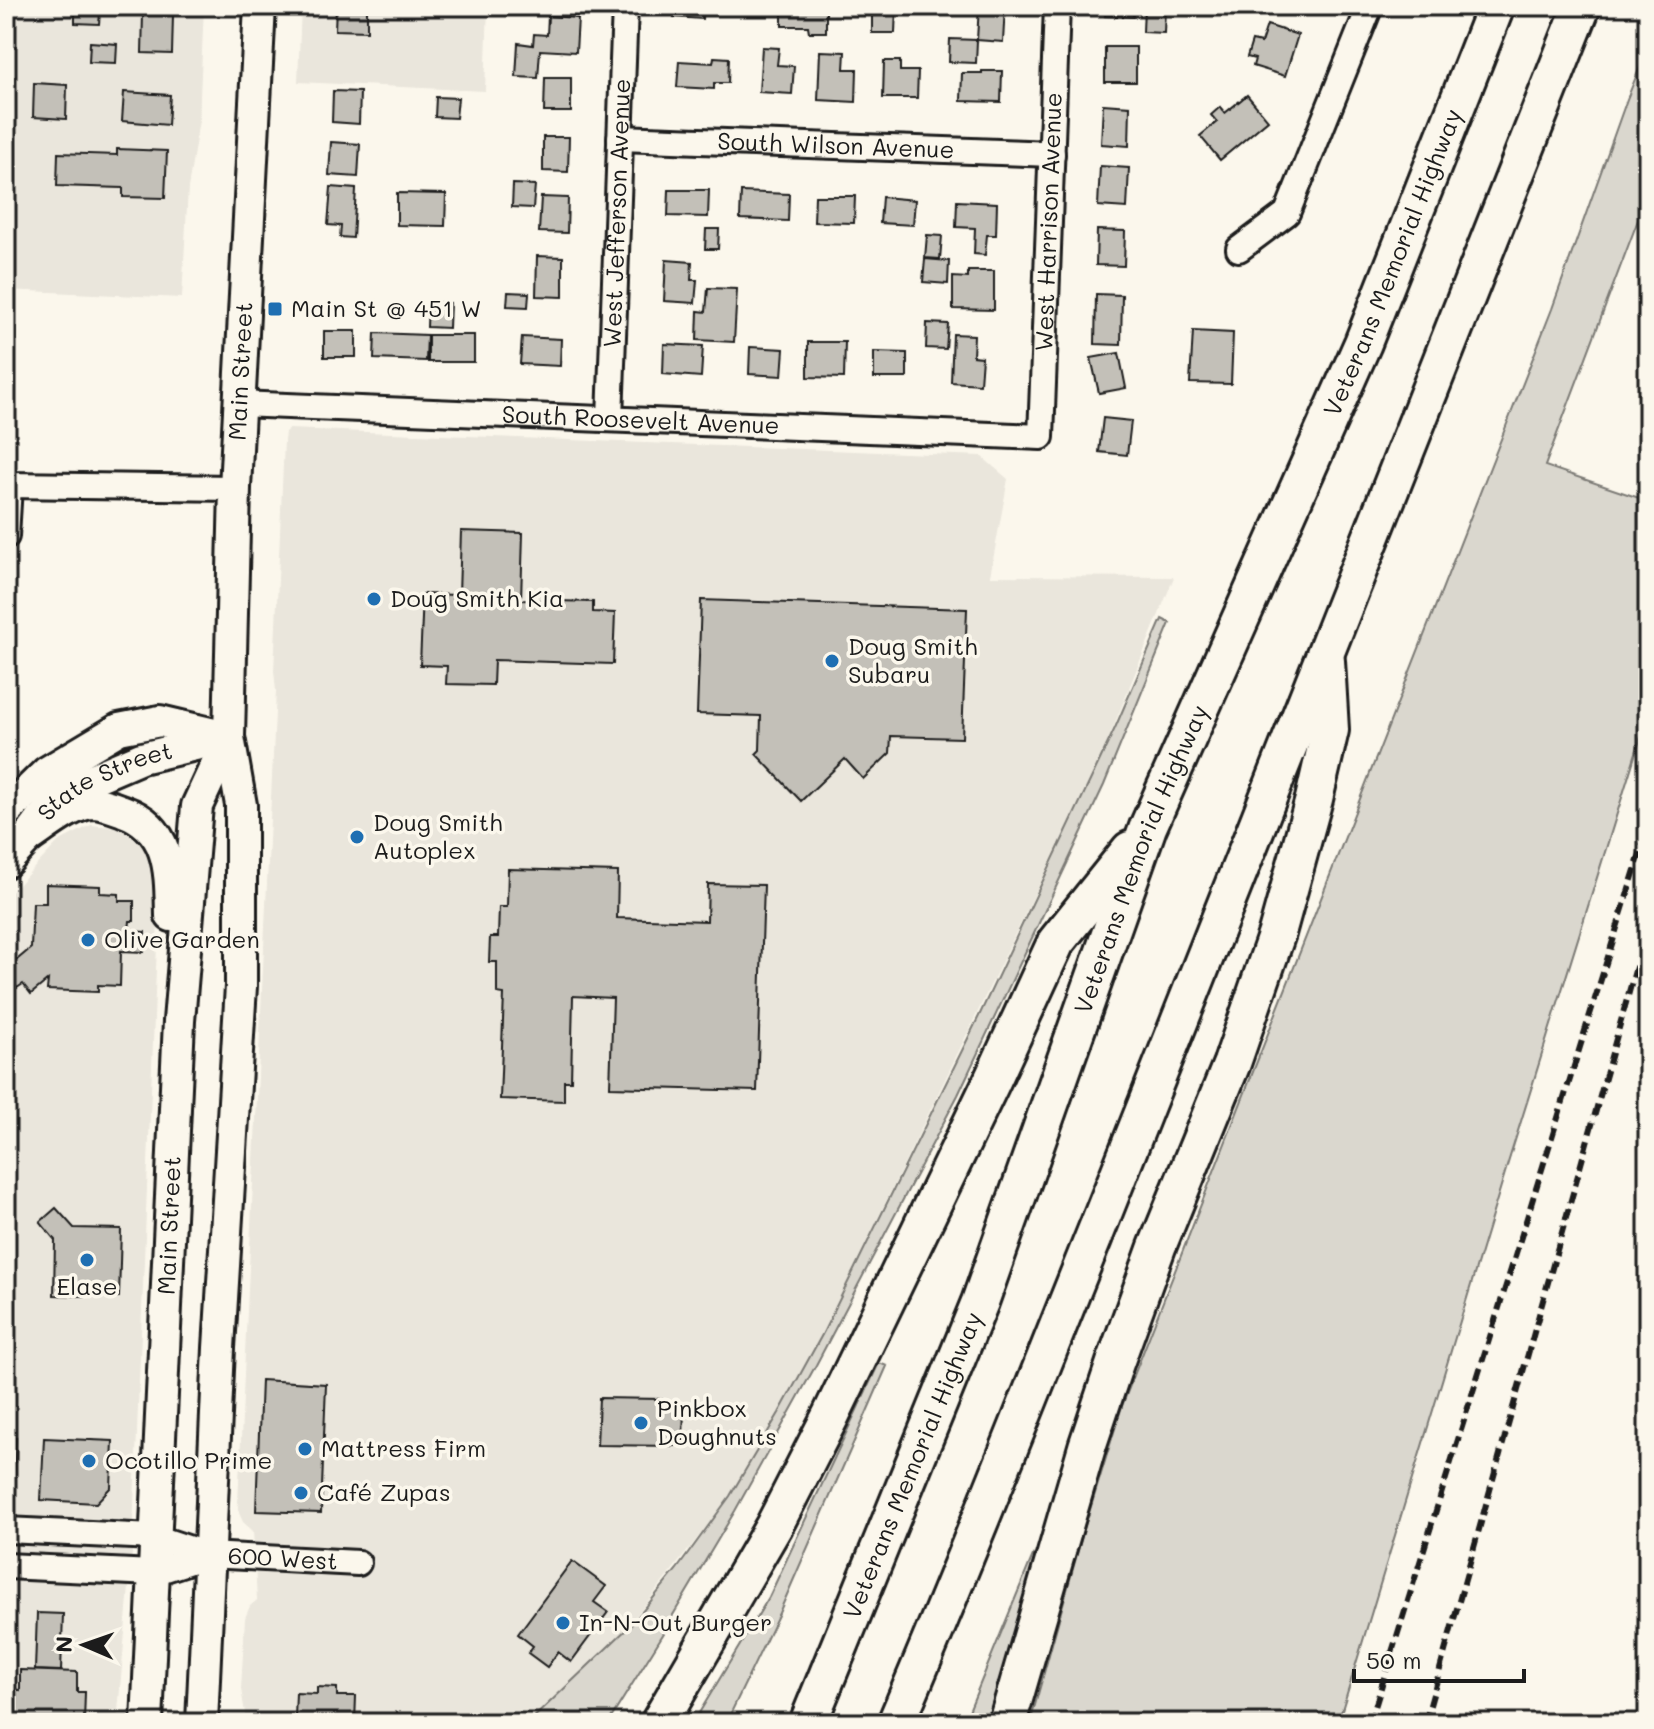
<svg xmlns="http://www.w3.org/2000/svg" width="1654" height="1729" viewBox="0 0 1654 1729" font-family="Mali,sans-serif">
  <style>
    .built { fill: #eae6dc }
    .green { fill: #dad7ce; stroke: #7b7a75; stroke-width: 2 }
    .building { fill: #c3c0b8; stroke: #1c1c1c; stroke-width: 2 }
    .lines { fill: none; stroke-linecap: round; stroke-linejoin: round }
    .minor-casing { stroke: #1c1c1c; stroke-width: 30 }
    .major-casing { stroke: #1c1c1c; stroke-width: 36 }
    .highway-casing { stroke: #1c1c1c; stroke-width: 42 }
    .minor { stroke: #fbf7ec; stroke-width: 24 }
    .major { stroke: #fbf7ec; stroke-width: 30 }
    .highway { stroke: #fbf7ec; stroke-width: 36 }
    .rail { stroke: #1c1c1c; stroke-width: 6; stroke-dasharray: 12 6; stroke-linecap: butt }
    .poi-dot { fill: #1f6fb2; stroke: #fbf7ec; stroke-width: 3 }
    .labels { text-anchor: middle; stroke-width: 7; stroke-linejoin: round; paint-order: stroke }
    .street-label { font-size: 24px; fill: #1c1c1c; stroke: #fbf7ec }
    .poi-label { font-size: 24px; fill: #1c1c1c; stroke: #fbf7ec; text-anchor: start }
  </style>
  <rect width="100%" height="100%" fill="#fbf7ec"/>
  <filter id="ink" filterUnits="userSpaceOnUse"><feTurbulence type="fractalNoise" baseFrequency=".0125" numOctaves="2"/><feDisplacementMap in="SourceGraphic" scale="16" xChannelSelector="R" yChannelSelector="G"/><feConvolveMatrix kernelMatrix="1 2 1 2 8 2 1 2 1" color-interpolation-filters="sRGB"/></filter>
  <g filter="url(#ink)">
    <g class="built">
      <path d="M6,6h198l-5,114 -11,68 -6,110 -176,-8z"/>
      <path d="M301,6h187l-3,85 -187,-9z"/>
      <path d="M289,429l692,27 27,23 -18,97 184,1 -72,178 -281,581 -68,122 -23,37 -23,31 -88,112 -92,85h-282v-10l-4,-24 4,-71 5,-12 7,-6 -4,-69 -10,-9 -4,-9 -1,-10 38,-812 -2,-20 10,-230 1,-9z"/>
      <path d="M91,825l31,3 19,15 19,29 -28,681 -15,170h-111v-825l52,-56z"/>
    </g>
    <g class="green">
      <path d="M1648,47v168l-7,-3 -96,254 103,35v213l-140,449 -170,560h-308l54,-194 38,-123 430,-1097 75,-210z"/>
      <path d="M1162,619l8,4 -66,162 -146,310 -142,270 -81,146 -62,104 -6,13 -59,95h-80l104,-99 45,-55 53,-73 49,-83 44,-80 156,-317 136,-288z"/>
      <path d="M879,1363l8,3 -108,247 -53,110h-33l76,-126z"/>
      <path d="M1033,1555l2,3 -46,165h-25z"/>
    </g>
    <g class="building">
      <path d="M75,6h38v8l-13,-1 -1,11 -24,-1z"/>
      <path d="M336,6h42v3h-11v22l-32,-1z"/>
      <path d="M675,6h28l-1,13 -28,-2z"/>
      <path d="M782,6l44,1v25h-17l-1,-6h-26z"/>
      <path d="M979,6h26l-2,36 -26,-2z"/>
      <path d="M1106,6h28l-1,11 -28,-1z"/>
      <path d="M1144,6l21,1 -1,26 -21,-1z"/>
      <path d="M1282,6h26l-3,8z"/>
      <path d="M872,7l24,1 -1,25h-23z"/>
      <path d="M143,14l30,1 -1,39 -30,-1z"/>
      <path d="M548,16l30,2 -2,34 -36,-2 -2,28 -22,-1 2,-34 15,2 1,-11 13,1z"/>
      <path d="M1267,25l31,10 -13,41 -32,-10 2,-7 -8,-2 5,-16 9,2z"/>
      <path d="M950,39l27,1 -1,23 -27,-1z"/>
      <path d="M90,42l27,2 -1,19 -27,-1z"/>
      <path d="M762,47l17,1 -2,17 17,1 -2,28 -33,-2z"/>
      <rect x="1105" y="47" width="31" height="35"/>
      <path d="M820,51l25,1 -1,17h13l-1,33 -38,-2z"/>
      <path d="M714,57l15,1 -1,25h-14v6l-37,-2 2,-26 34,2z"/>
      <path d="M884,61h16v10h18l-1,27h-34z"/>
      <path d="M982,71h20l-1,31 -40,-1 1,-28h20z"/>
      <path d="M545,78h26v34h-27z"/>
      <path d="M34,83l33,2 -1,34 -33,-2z"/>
      <path d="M333,91l27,1 -1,32 -27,-2z"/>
      <path d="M124,92l46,3 -2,30 -46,-4z"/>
      <path d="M1247,95l21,25 -48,40 -20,-24 17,-14 -6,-7 9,-8 5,6z"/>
      <path d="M436,97l22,1 -2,20 -21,-1z"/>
      <path d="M1103,104l27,2 -1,40 -28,-2z"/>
      <path d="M543,137h26l-1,35 -25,-1z"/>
      <path d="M331,142l29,2 -2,33 -29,-2z"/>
      <path d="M117,149l50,2 -2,47 -42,-1v-9l-66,-2 1,-33 59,2z"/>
      <path d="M1100,166l29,2 -2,40 -29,-2z"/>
      <path d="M513,184l22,1 -2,23 -21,-1z"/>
      <path d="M331,187l25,2 -3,49 -13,-1 1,-11 -13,-1z"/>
      <path d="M669,190h40l-1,27 -40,-1z"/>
      <path d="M741,192l48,2 -1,27 -48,-2z"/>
      <path d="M397,193l49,1 -1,32 -48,-1z"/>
      <path d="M815,196h40l-1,27 -40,-1z"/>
      <path d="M541,197l27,1 -1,35 -28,-1z"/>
      <path d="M882,197l33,3 -2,25 -33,-2z"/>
      <path d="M957,201l40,2 -1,32h-9l-2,20 -11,-1 1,-26 -19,-1z"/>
      <path d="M706,229h13l-1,20h-13z"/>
      <path d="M1097,230l28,1 -1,35 -28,-1z"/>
      <path d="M927,235l15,1 -2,23 -15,-1z"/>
      <path d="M537,256l26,1v40l-27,-1z"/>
      <path d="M925,259l24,2 -1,23 -25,-2z"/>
      <path d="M666,260l26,2 -1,18h6l-2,23 -31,-2z"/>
      <path d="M968,271h26v39l-41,-1v-32l15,1z"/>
      <path d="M708,288l29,1 -3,53 -37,-2 1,-29 8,1z"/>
      <path d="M508,292l21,1 -1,14 -21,-1z"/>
      <path d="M1096,294l26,1 -1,50 -26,-1z"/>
      <path d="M428,302l22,1 -1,25 -22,-1z"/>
      <path d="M927,323l21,1 -2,25 -20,-1z"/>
      <rect x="324" y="331" width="32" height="26"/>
      <path d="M1193,331l40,2 -2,51 -41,-1z"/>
      <path d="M375,333l52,2 -1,26 -52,-2z"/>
      <path d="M953,334l21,1 -1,21 9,1 -2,27 -29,-2z"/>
      <rect x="428" y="335" width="46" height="27"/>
      <path d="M522,337l39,2 -1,27 -40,-2z"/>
      <path d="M808,342h37l-1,36 -36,-1z"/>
      <path d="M664,344l39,2 -2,31 -38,-3z"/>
      <path d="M750,347l34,2 -2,27 -33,-2z"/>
      <path d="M874,352l33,1v25h-33z"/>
      <path d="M1119,353l7,35 -27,5 -8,-35z"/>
      <path d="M1103,418l28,3 -4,34 -28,-3z"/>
      <path d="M461,531l62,2 -2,67 72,2v10l22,1 -2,51 -119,-4 -1,25 -47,-1 1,-18 -27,-1 3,-71 36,1z"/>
      <path d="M701,600l266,9 -5,129 -71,-2 -1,17 -27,26 -18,-20 -44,42 -45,-47 4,-4 1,-34 -64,-2z"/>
      <path d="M508,869l110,3 -1,46 90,3 1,-37 56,1 -7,206 -147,-4 3,-89 -40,-2 -2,85h-7v20l-64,-2 4,-105 -7,-1v-31h-8l1,-25h8l1,-30h8z"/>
      <path d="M46,884l54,2v7l19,1v7h15v20h-4l-1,10 16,1 -1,20 -23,-1 -1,35 -22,-1v7l-51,-2 1,-10 -17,14 -8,-10 -6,4 -11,-13v-6l25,-21 2,-45h13z"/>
      <path d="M56,1208l18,20 47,1 -2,68 -65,-2 1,-55 -15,-18z"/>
      <path d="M261,1380l65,4 -5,129 -65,-2z"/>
      <path d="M599,1398l64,1v6l21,1 -1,35 -8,-1v6l-78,-1z"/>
      <path d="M6,1436l10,1 -3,68 -7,-1z"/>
      <path d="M44,1438l69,3 -2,46 -15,16 -55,-3z"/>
      <path d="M572,1561l34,25 -12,16 14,10 -37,50 -13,-10 -11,15 -19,-14 5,-7 -15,-12z"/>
      <path d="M37,1613l26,1 -2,57 -26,-1z"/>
      <path d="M20,1670l57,2v20h8l-1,31h-73l1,-34 8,1z"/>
      <path d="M317,1687l20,1v8h19l-1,27h-81v-6l21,1 1,-25 21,1z"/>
    </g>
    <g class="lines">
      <defs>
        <g id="minor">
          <path id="s1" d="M620,138l432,16"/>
          <path d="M1239,249l48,-36 83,-207"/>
          <path id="s2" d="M241,404l800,33 16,-431"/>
          <path id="s3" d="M610,419l15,-413"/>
          <path d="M6,485l229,3"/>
          <path d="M6,536l3,-50"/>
          <path id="s4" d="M6,1530l148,7 54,18 150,8"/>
          <path d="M6,1566l147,7 55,-18"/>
        </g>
        <g id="major">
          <path d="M6,812l41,-40 72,-43 41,-8 63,15"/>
          <path d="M28,838c17,-11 44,-34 65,-35 10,0 22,5 30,8 49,17 47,63 48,105"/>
          <path id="s5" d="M6,862l22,-24 26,-35 31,-21 56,-24 88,-21"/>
          <path id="s6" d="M147,1723l32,-702 18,-215 32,-69"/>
          <path id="s7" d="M202,1723l17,-375 22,-362v-181l-12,-68 6,-249 25,-482"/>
        </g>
        <g id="highway">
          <path d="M659,1723l115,-197 56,-109 161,-334 65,-141 74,-92"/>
          <path id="s8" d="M808,1723l172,-421 168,-475 215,-484 133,-337"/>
          <path d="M896,1723c71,-165 136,-333 203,-499 162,-406 321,-812 483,-1218"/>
          <path d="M1007,1723l80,-276 28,-84 42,-116 75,-184 45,-130 37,-134 16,-69 -4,-69"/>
        </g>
      </defs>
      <use href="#minor" class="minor-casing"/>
      <use href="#major" class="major-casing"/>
      <use href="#highway" class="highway-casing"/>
      <use href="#minor" class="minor"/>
      <use href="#major" class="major"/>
      <use href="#highway" class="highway"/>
      <g class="rail">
        <path d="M1370,1723l278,-895"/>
        <path d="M1425,1723l223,-799"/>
      </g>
    </g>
  </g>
  <g class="poi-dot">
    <rect x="267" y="301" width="16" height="16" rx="4"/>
    <circle cx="374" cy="599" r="8"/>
    <circle cx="832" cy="661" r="8"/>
    <circle cx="357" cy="837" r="8"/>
    <circle cx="88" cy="940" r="8"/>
    <circle cx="87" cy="1260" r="8"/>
    <circle cx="641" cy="1423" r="8"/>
    <circle cx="305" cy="1449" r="8"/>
    <circle cx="89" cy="1461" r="8"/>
    <circle cx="301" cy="1493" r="8"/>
    <circle cx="563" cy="1623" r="8"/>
  </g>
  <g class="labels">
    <g class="street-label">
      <text dy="8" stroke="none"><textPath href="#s1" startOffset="216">South Wilson Avenue</textPath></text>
      <text dy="8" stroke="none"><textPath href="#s3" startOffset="206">West Jefferson Avenue</textPath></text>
      <text dy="8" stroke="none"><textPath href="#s2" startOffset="1016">West Harrison Avenue</textPath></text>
      <text dy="8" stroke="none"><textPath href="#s8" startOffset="1574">Veterans Memorial Highway</textPath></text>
      <text dy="8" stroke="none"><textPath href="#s7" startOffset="1354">Main Street</textPath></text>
      <text dy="8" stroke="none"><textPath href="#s2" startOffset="400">South Roosevelt Avenue</textPath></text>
      <text dy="8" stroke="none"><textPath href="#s5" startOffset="132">State Street</textPath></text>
      <text dy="8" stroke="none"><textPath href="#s8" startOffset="926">Veterans Memorial Highway</textPath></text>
      <text dy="8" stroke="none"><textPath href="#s6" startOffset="498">Main Street</textPath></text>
      <text dy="8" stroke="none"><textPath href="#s8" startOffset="278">Veterans Memorial Highway</textPath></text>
      <text dy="8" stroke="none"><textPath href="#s4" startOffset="280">600 West</textPath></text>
    </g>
    <g class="poi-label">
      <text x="291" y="317">Main St @ 451 W</text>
      <text x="390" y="607">Doug Smith Kia</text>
      <text x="848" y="655">Doug Smith<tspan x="848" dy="28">Subaru</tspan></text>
      <text x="373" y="831">Doug Smith<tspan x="373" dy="28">Autoplex</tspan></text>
      <text x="104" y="948">Olive Garden</text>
      <text x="87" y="1295" text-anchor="middle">Elase</text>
      <text x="657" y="1417">Pinkbox<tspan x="657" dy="28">Doughnuts</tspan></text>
      <text x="321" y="1457">Mattress Firm</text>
      <text x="105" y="1469">Ocotillo Prime</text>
      <text x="317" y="1501">Café Zupas</text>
      <text x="579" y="1631">In-N-Out Burger</text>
    </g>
  </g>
  <rect width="1654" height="1729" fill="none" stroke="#fbf7ec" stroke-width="32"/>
  <rect x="16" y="16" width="1622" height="1697" fill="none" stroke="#1c1c1c" stroke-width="3" filter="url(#ink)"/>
  <g transform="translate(84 1645) rotate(272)" stroke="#fbf7ec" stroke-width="6" paint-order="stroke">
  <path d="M0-6L14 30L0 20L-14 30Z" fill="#1c1c1c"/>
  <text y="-12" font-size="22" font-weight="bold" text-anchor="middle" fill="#1c1c1c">N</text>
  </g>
  <path d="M1354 1669v12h170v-12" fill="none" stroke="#1c1c1c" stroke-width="4"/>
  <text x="1366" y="1669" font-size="24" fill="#1c1c1c" stroke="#fbf7ec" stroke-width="6" paint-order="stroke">50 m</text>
</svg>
